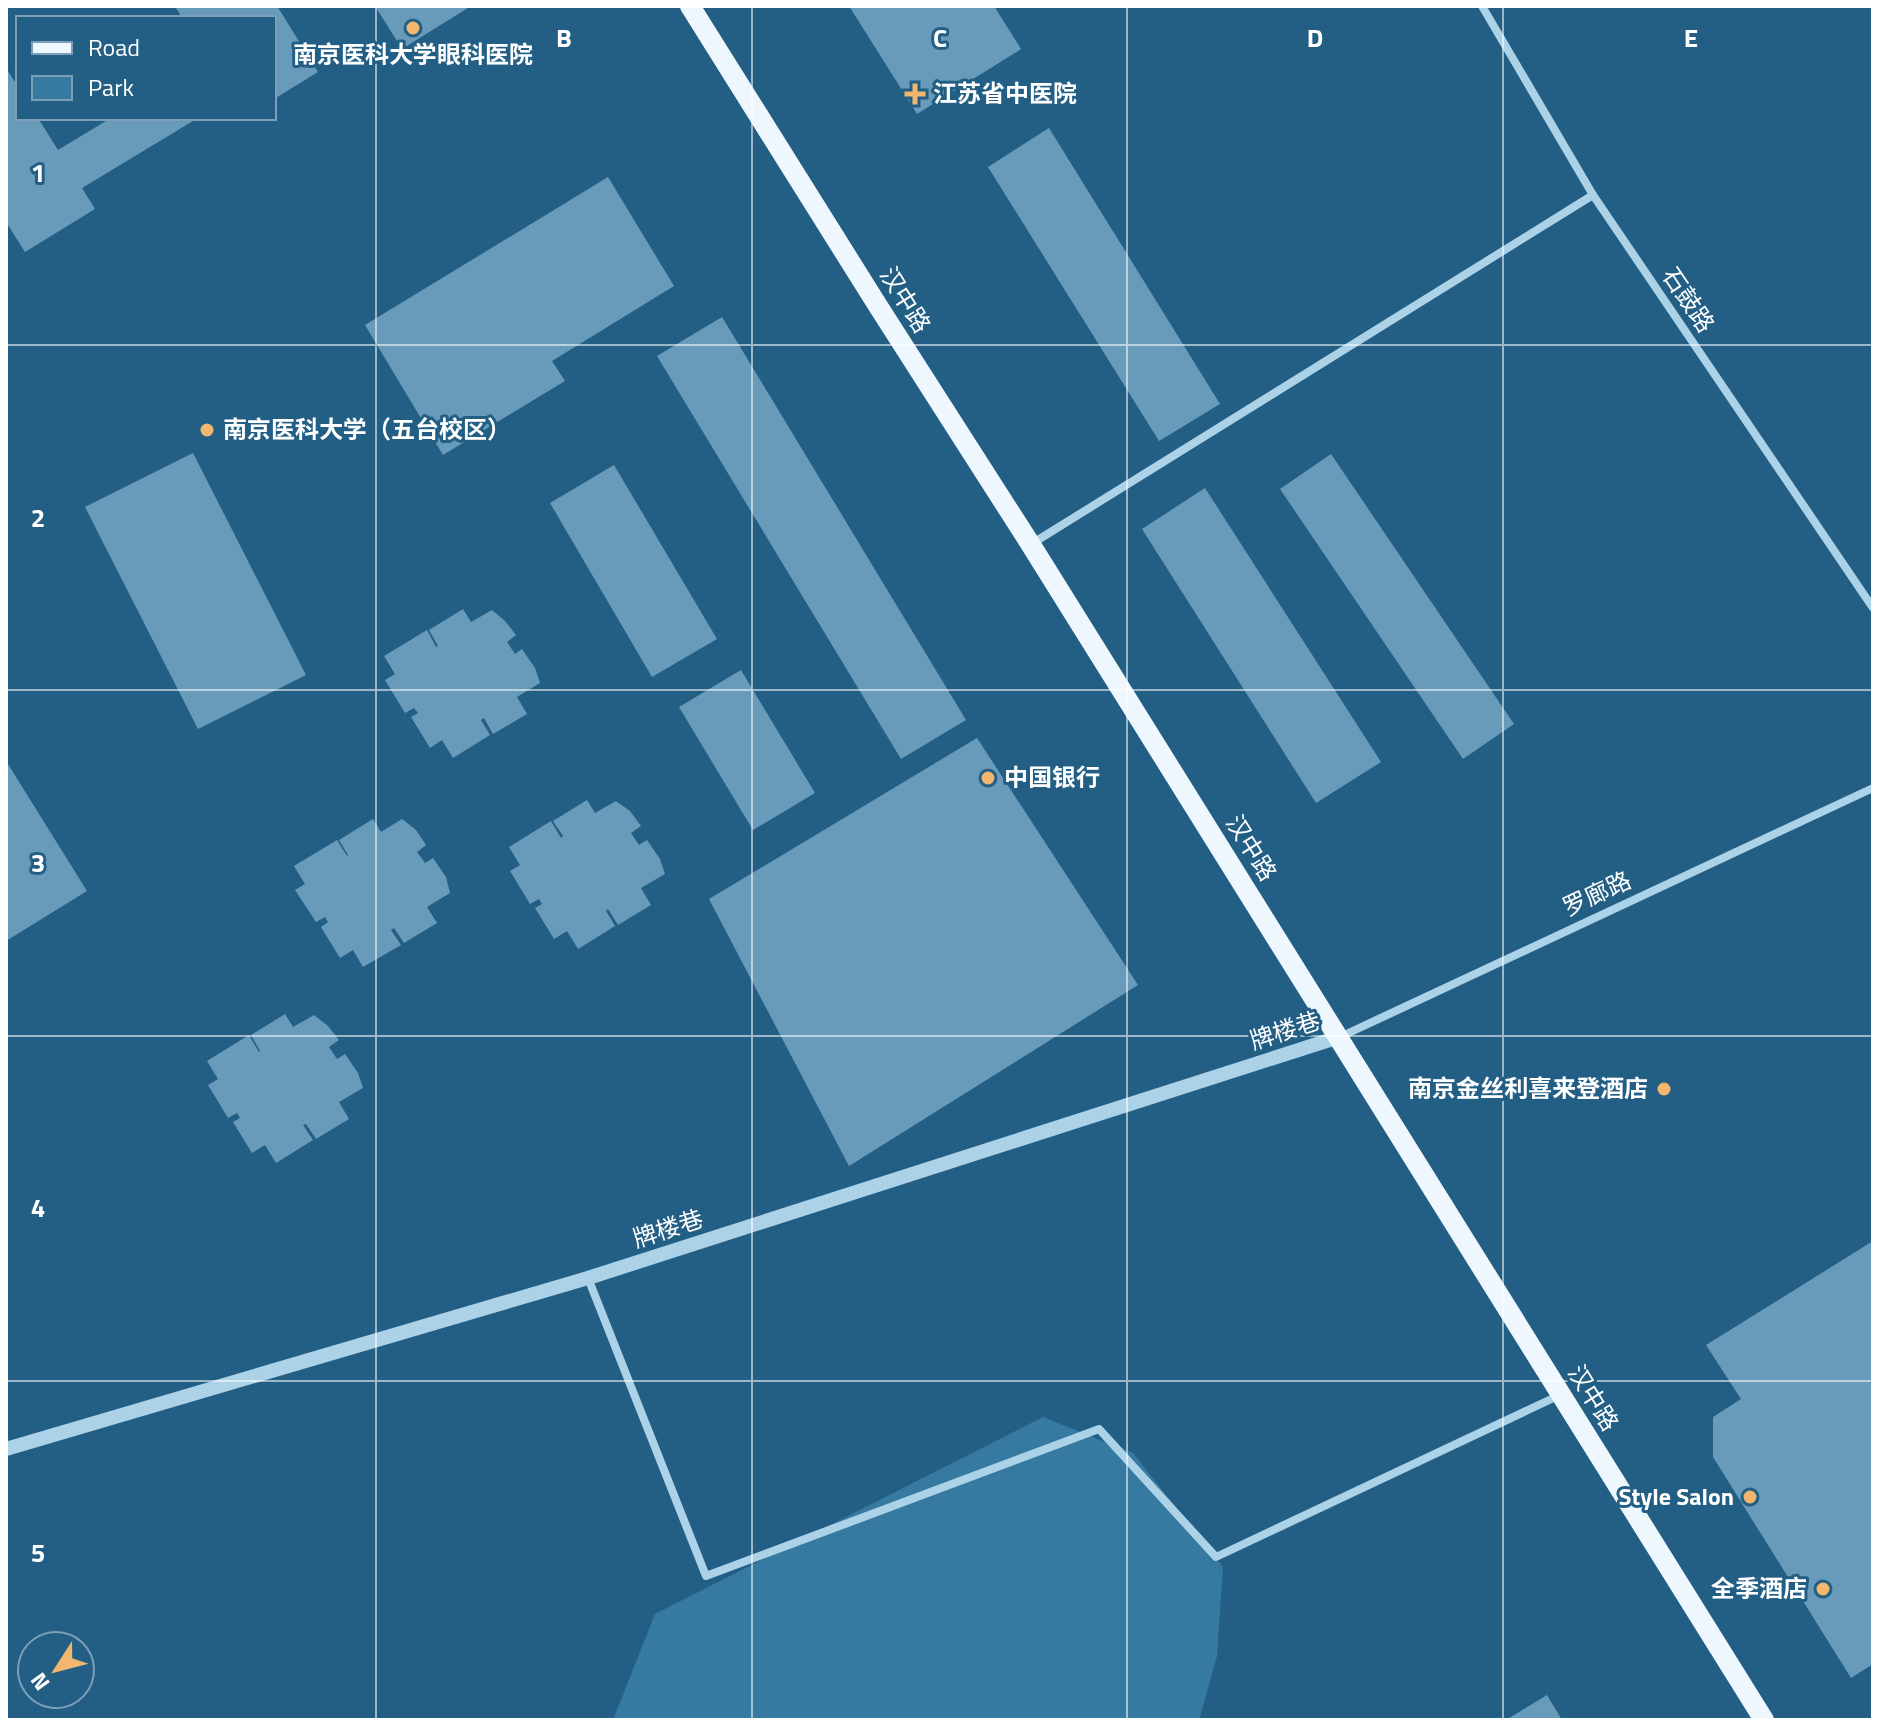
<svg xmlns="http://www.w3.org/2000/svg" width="1879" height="1726" viewBox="0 0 1879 1726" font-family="'Titillium Web','Noto Sans SC',sans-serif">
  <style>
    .green { fill: #377aa1 }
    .building { fill: #689bba }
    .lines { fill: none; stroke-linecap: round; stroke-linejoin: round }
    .minor { stroke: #acd2e8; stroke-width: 8 }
    .tertiary { stroke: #acd2e8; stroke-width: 14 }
    .primary { stroke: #eff7fe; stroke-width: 20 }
    .grid { fill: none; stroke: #fff; stroke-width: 2; stroke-opacity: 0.55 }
    .poi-dot { fill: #f3b66f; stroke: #235f85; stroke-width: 3 }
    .labels { text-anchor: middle; stroke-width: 6; stroke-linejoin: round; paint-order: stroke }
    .poi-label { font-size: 24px; font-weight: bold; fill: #fff; stroke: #235f85; text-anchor: start }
    .street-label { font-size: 24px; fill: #fff; stroke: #235f85 }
    .grid-label { font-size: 26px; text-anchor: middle; font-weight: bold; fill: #fff; stroke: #235f85; stroke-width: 6; stroke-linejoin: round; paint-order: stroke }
  </style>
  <rect width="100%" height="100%" fill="#235f85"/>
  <path class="green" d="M1043,1417l90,36 90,114 -6,89 -18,64h-586l42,-106z"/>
  <g class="building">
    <path d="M175,6h102l41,66 -44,27v-81h-92z"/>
    <path d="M375,6h96l-69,43z"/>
    <path d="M849,6h145l27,43 -104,65z"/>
    <path d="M6,68l12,19v31h20l20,32 53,-32h87l-116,70 13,21 -70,43 -19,-30z"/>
    <path d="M1049,128l171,276 -61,37 -171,-274z"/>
    <path d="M608,177l66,109 -122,75 13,20 -122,74 -78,-130z"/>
    <path d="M722,317l244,403 -65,39 -244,-403z"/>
    <path d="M193,453l113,222 -108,54 -113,-222z"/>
    <path d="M1331,454l183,270 -51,35 -183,-270z"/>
    <path d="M614,465l103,174 -65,38 -102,-174z"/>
    <path d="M1205,488l176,274 -65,41 -174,-274z"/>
    <path d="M463,609l8,13 21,-12 13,11 11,14 -9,7 8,12 7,-5 13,19 5,15 -23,14 10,17 -34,20 -9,-16 -3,2 9,15 -37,23 -11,-18 -12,8 -19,-31 7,-4 -4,-5 -9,5 -20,-33 10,-6 -11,-18 43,-26 9,17 2,-1 -9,-16z"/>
    <path d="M741,670l74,123 -62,37 -74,-123z"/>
    <path d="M977,738l161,247 -289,181 -140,-267z"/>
    <path d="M6,761l81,130 -81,50z"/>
    <path d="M587,800l8,13 21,-12 14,10 11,15 -10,7 8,12 8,-5 13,19 5,15 -24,14 10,17 -33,20 -10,-16 -2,2 9,15 -37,23 -11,-18 -13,8 -19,-31 7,-4 -3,-5 -9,5 -20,-33 10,-6 -11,-18 42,-26 10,17 2,-2 -10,-15z"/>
    <path d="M373,819l8,13 21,-13 14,11 10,15 -9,7 8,11 8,-5 13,19 4,16 -23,14 10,16 -33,20 -10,-15 -3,2 10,15 -38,22 -10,-17 -13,8 -19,-31 7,-5 -3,-5 -9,5 -21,-32 10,-6 -11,-18 43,-26 10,16 1,-1 -9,-15z"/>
    <path d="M285,1014l8,13 21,-12 14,11 11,14 -10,7 8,12 8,-5 13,19 5,15 -24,14 10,17 -33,20 -10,-15 -3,1 10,15 -37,23 -11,-18 -13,8 -19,-31 7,-4 -3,-5 -9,5 -20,-33 10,-6 -11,-18 42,-26 10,17 1,-1 -9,-16z"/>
    <path d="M1873,1241v423l-22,14 -138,-221v-40l28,-18 -35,-54z"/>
    <path d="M1547,1695l15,25h-56z"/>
  </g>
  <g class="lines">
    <g class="minor">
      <path d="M1482,6l111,189 280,413"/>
      <path d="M1033,543l560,-348"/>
      <path d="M1340,1037l533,-249"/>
      <path d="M588,1278l118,298 393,-147 117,128 344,-162"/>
    </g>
    <path class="tertiary" d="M6,1449l582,-171 751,-241"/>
    <path class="primary" d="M690,6l188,300 153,239 733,1175"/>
  </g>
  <path class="grid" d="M376,6v1714M752,6v1714M1127,6v1714M1503,6v1714M6,345h1867M6,690h1867M6,1036h1867M6,1381h1867"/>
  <g class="poi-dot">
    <circle cx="413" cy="28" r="8"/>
    <path d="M911 82h8v8h8v8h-8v8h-8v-8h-8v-8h8z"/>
    <circle cx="207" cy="430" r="8"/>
    <circle cx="988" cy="778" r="8"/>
    <circle cx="1664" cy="1089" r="8"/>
    <circle cx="1750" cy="1497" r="8"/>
    <circle cx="1823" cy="1589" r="8"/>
  </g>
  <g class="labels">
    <g class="poi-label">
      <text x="413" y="63" text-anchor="middle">南京医科大学眼科医院</text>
      <text x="933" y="102">江苏省中医院</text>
      <text x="223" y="438">南京医科大学（五台校区）</text>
      <text x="1004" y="786">中国银行</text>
      <text x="1648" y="1097" text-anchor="end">南京金丝利喜来登酒店</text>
      <text x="1734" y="1505" text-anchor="end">Style Salon</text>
      <text x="1807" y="1597" text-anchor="end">全季酒店</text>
    </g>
    <g class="street-label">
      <text transform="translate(905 300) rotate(58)" y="8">汉中路</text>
      <text transform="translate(1688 300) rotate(56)" y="8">石鼓路</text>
      <text transform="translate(1251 848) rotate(58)" y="8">汉中路</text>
      <text transform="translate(1597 894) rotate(-25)" y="8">罗廊路</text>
      <text transform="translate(1285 1031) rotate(-18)" y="8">牌楼巷</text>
      <text transform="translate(668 1229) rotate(-18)" y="8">牌楼巷</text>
      <text transform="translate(1593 1398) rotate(58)" y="8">汉中路</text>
    </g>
  </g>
  <g class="grid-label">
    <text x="564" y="47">B</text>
    <text x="940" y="47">C</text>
    <text x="1315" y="47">D</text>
    <text x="1691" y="47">E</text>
    <text x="38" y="182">1</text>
    <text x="38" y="527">2</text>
    <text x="38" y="872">3</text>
    <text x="38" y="1217">4</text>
    <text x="38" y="1562">5</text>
  </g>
  <rect width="1879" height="1726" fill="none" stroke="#ffffff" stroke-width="16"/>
  <rect x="16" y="16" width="260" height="104" fill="#235f85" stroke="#7b9fb6" stroke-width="2"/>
  <rect x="32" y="42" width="40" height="12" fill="#eff7fe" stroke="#7b9fb6" stroke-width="2"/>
  <text x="88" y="56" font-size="24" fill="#ffffff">Road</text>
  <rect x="32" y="76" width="40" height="24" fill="#377aa1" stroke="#7b9fb6" stroke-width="2"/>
  <text x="88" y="96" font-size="24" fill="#ffffff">Park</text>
  <g transform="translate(56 1670) rotate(234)"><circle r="38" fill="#235f85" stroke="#7b9fb6" stroke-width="2"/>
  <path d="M0-6L14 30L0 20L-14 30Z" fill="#f3b66f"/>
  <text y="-12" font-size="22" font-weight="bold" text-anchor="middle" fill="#ffffff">N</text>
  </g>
</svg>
